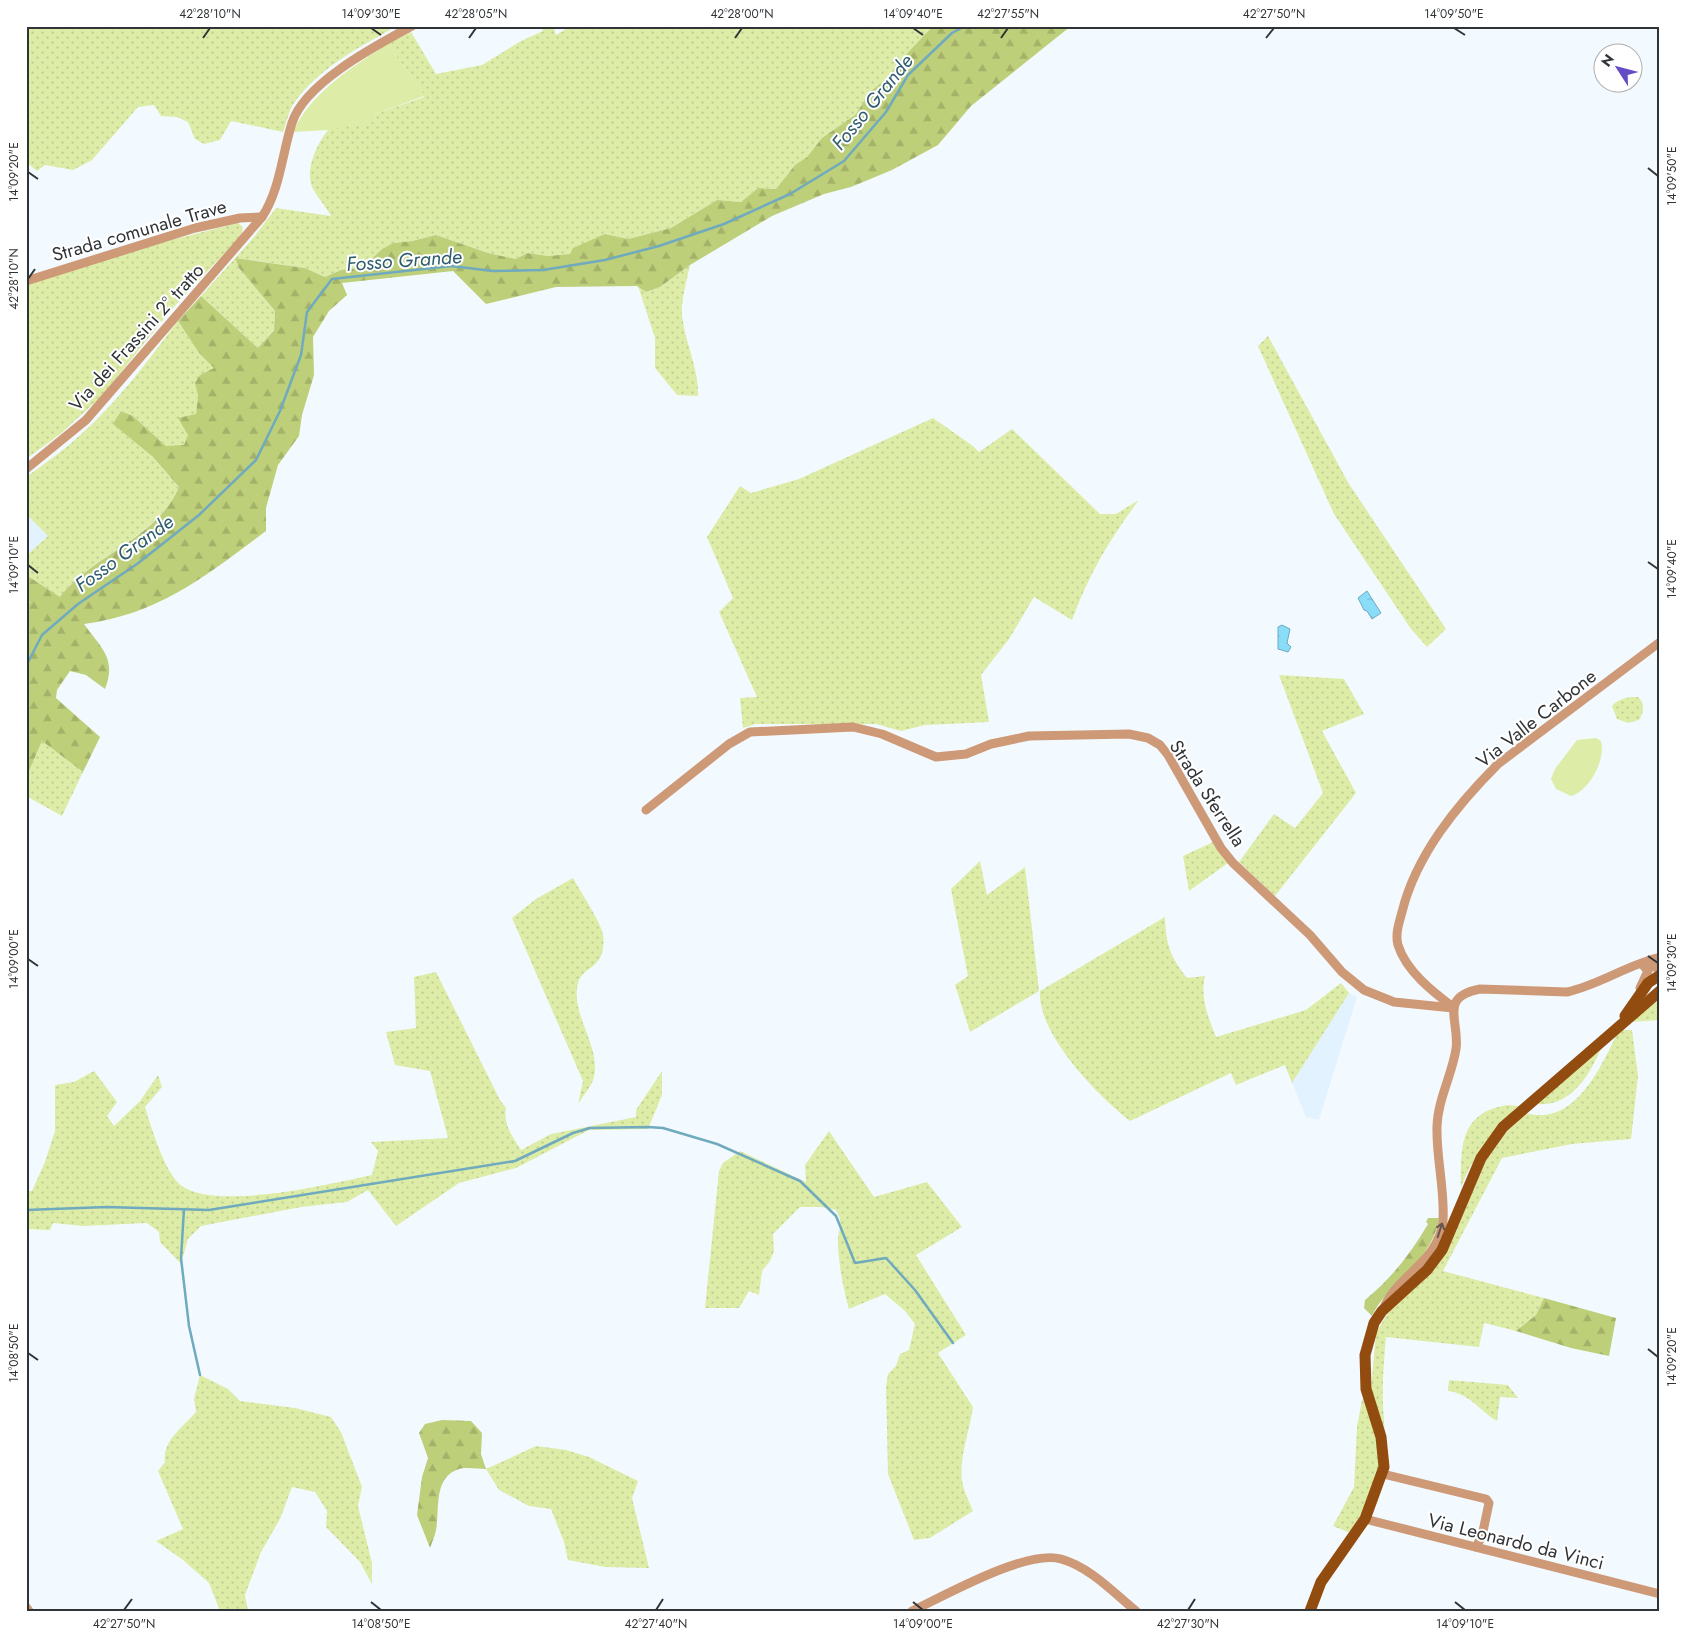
<svg xmlns="http://www.w3.org/2000/svg" width="1686" height="1637" viewBox="0 0 1686 1637" font-family="Jost,sans-serif">
  <style>
    .built { fill: #e3f2ff }
    .grass { fill: url(#grass-dots) }
    .forest { fill: url(#forest-firs) }
    .garden { fill: #ddeca7 }
    .water { fill: url(#water-ripples); stroke: #6faabf }
    .lines { fill: none; stroke-linecap: round; stroke-linejoin: round }
    .stream { stroke: #6faabf; stroke-width: 2.5 }
    .minor { stroke: #cd9977; stroke-width: 9 }
    .major { stroke: #934c0f; stroke-width: 11 }
    .oneway { stroke: #68574d }
    .ticks { fill: none; stroke: #313437; stroke-width: 2 }
    .labels { text-anchor: middle; stroke-width: 4; stroke-linejoin: round; paint-order: stroke }
    .street-label { font-size: 19px; fill: #313437; stroke: #fff }
    .water-label { font-size: 20px; font-style: italic; fill: #2e5d6d; stroke: #fff }
    .neatline { fill: none; stroke: #313437; stroke-width: 2 }
    .ticks-label { font-size: 12px; text-anchor: middle; fill: #313437 }
  </style>
  <defs>
    <pattern id="grass-dots" width="8" height="8" patternUnits="userSpaceOnUse" patternTransform="scale(1.25)"><rect width="8" height="8" fill="#ddeca7"/><path d="M2 2h.1M6 6h.1" fill="none" stroke="#becb90" stroke-width="1.8" stroke-linecap="round"/></pattern>
    <pattern id="forest-firs" width="22" height="20" patternUnits="userSpaceOnUse" patternTransform="scale(1.25)"><rect width="22" height="20" fill="#becf79"/><path d="M5 1l3.5 6h-7zM16 11l3.5 6h-7z" fill="#a4b269"/></pattern>
    <pattern id="water-ripples" width="26" height="14" patternUnits="userSpaceOnUse" patternTransform="scale(1.25)"><rect width="26" height="14" fill="#8addf9"/><path d="M2 4q2-2 4 0t4 0M15 11q2-2 4 0t4 0" fill="none" stroke="#78bed6"/></pattern>
  </defs>
  <rect width="100%" height="100%" fill="#f3faff"/>
  <g class="built">
    <path d="M26,514l22,22 -22,20z"/>
    <path d="M1349,993l8,4 -38,123 -13,-3 -14,-34z"/>
  </g>
  <g class="grass">
    <path d="M26,26h371c-36,20 -82,44 -105,80 -4,8 -6,18 -9,26l-52,-11 -11,19 -16,4 -9,-5 -7,-17 -11,-5 -16,-1 -7,-11 -16,2 -46,53 -19,10 -28,-5 -8,6 -11,-9z"/>
    <path d="M541,26h12l3,9 15,-9h362l-37,39 -7,11 -19,16 -15,23 -33,23 -15,19 -12,8 -19,24 -18,-1 -17,14 -24,-2 -46,28 -43,11 -23,-5 -35,20 -22,2 -21,-3 -11,6 -28,-6 -52,-18 -24,6 -19,2 -11,6 -19,18 -22,3 -16,7 -20,-9 -69,-10 3,10 36,43 -1,18 -16,19 -57,-52 53,-59 22,-29 55,8c-5,-9 -13,-18 -18,-27 -9,-19 4,-46 16,-60l48,-8 -2,-7 49,-17 -3,-8 -34,-45 24,-12 25,42 46,-9 39,-24 22,-10z"/>
    <path d="M238,223l5,4 -1,6 -5,7 -66,70 -70,87 -42,38 -33,24v-175l126,-39z"/>
    <path d="M690,265c-3,15 -9,35 -8,50 3,28 17,53 16,81l-21,-1 -22,-27v-30l-17,-52 8,6 14,-5z"/>
    <path d="M178,321l21,32 16,15 -15,7 -4,39 -12,32h-18l-33,-30 -12,-5 -7,13 39,33 26,30c-23,52 -86,66 -119,111l-34,-23v-19l22,-20 -22,-22v-37c18,-13 36,-25 52,-40 38,-33 70,-76 100,-116z"/>
    <path d="M1268,336l81,148 97,145 -19,18 -16,-18 -77,-115 -76,-168z"/>
    <path d="M933,418l40,28 6,6 33,-23 88,85h16l23,-14c-29,38 -51,76 -67,120l-38,-23 -25,42 -28,36 8,47 -64,3 -24,6 -25,-7h-120l-13,4 -3,-30 17,-1 -38,-85 14,-14 -26,-61 33,-51 11,7 48,-14z"/>
    <path d="M1279,675l65,4 20,35 -42,17 34,62 -81,103 -36,-34 35,-48 21,14 28,-35z"/>
    <path d="M1638,697c7,6 6,15 1,23l-11,3 -11,-4 -5,-13c7,-8 16,-9 26,-9z"/>
    <path d="M42,741l41,31 -21,44 -36,-20v-18z"/>
    <path d="M1213,842l15,21 -39,28 -6,-35z"/>
    <path d="M980,861l7,34 38,-28 14,124 -69,41 -15,-47 13,-9 -17,-87z"/>
    <path d="M573,878c6,11 29,46 30,57 4,35 -20,30 -25,48 -8,31 23,63 16,94 -2,9 -11,19 -16,27l5,-23 -71,-163 24,-19z"/>
    <path d="M1165,917c1,28 5,39 22,61l18,-2c-5,22 3,41 11,61l90,-27 35,-27 8,10 -57,90 -7,-18 -49,20 -5,-12 -101,48c-32,-25 -93,-87 -90,-130z"/>
    <path d="M436,972l64,128 6,8c-3,16 6,28 15,42l30,-16 85,-17v-7l26,-39v24l-14,34 -59,1 -73,38 -57,15 -63,43 -28,-36 -21,12 -46,5 -100,19 -13,13 -7,25 -21,-22 -1,-10 -12,-9 -64,3 -30,-3 -3,7 -24,-1v-38h6l13,-29 10,-31v-46l19,-3 20,-11 23,31 -10,14 7,10 26,-25 18,-26 4,12 -17,20c6,20 20,67 37,79 34,25 149,-2 190,-11l6,-24 -7,-9 77,-4 -18,-67 -35,-6 -9,-33 30,-4 -2,-51z"/>
    <path d="M1660,999v21l-30,2z"/>
    <path d="M1619,1030h13l6,46 -7,63 -59,5 -70,14 -59,113 101,27 -8,17 -20,16 -32,-8 -5,24 -93,-10c-2,23 -4,47 -3,69 3,47 8,76 -17,119l-18,7 -15,-6 21,-39 3,-60 5,-27 9,-11 5,-56 13,-22 46,-42 18,-33 32,-74 21,-30 20,-19c50,14 75,-47 93,-83z"/>
    <path d="M1601,1049c-13,28 -30,58 -65,55z"/>
    <path d="M1508,1105l10,1c-24,24 -45,49 -57,81 0,-39 -2,-75 47,-82z"/>
    <path d="M829,1131l45,66 53,-15 35,45 -46,28 50,80 -28,18 35,54c-3,23 -16,56 -10,78 2,9 7,18 10,26l-43,27 -16,2 -26,-66 -2,-87 2,-13 8,-8 4,-12 9,-4 6,-26 -10,-13 -20,-17 -36,15c-6,-21 -10,-43 -11,-65 -1,-16 7,-17 -2,-34l-15,-3h-21l-27,27 1,17 -4,10 -8,10 -3,24 -10,-4 -10,17h-34l14,-137 4,-8 17,-12 66,31 -1,-17z"/>
    <path d="M200,1375l28,14 12,12 55,7 36,9 10,15 21,55 -4,19 14,57v21l-12,-22 -34,-35 1,-16 -12,-19 -23,-5 -12,32 -19,33 -16,43 3,16h-28l-11,-28 -26,-23 -27,-19 27,-12 -25,-58 7,-9c-3,-21 18,-35 31,-50l-2,-13z"/>
    <path d="M1449,1380l59,5 10,13 -18,-1 -3,24c-17,-10 -28,-28 -49,-30z"/>
    <path d="M536,1446l30,4 23,7 49,24 -6,17 17,70 -44,-1 -37,-7 -4,-18 -13,-33 -22,-3 -30,-16 -13,-21z"/>
  </g>
  <g class="forest">
    <path d="M933,26h138l-100,80 -33,39 -46,25 -41,17 -27,7 -52,22 -82,49 -30,22 -14,5 -9,-6 -81,1 -70,17 -33,-33 -111,12 5,12 -18,16 -16,26 1,38 -12,40 -3,21 -21,29 -12,43v23c-59,44 -106,83 -182,93 17,24 33,34 21,65l-19,-14 -16,-4 -13,19 -1,8 44,39 -17,35 -41,-31 -16,37v-171l4,-5 -4,-2v-25l34,22c33,-43 97,-58 119,-110l-26,-30 -40,-33 8,-13 12,5 33,30 18,-1 4,-10 -10,-17 18,-4 2,-19 -3,-12 5,-8 14,-7 -15,-15 -21,-32 23,-25 57,52 16,-18 1,-19 -36,-43 -4,-10 70,10 20,9 16,-7 22,-3 19,-18 11,-6 19,-2 24,-6 52,18 28,6 11,-6 21,3 22,-2 3,-6 32,-14 23,5 43,-11 46,-28 24,2 17,-14 18,1 19,-24 12,-8 15,-19 33,-23 15,-23 19,-16 7,-11z"/>
    <path d="M1428,1218h11c-6,43 -50,62 -67,98l-8,-8 1,-8c27,-22 46,-47 63,-76l-2,-2z"/>
    <path d="M1544,1298l72,20 -7,38 -38,-8 -55,-17 20,-16z"/>
    <path d="M442,1420l29,1 11,12 -1,21 5,15c-8,0 -20,-2 -27,0 -26,8 -19,40 -23,61 -1,6 -4,12 -6,18l-13,-33 5,-38 6,-19 -9,-25 6,-9z"/>
  </g>
  <g class="garden">
    <path d="M387,44l34,45 3,7 -49,18 2,7 -49,9 -35,2c18,-40 59,-64 94,-88z"/>
    <path d="M1596,738l5,3c5,19 -12,50 -30,55l-15,-7 -5,-10 4,-10 22,-29z"/>
  </g>
  <g class="water">
    <path d="M1367,591l14,22 -9,6 -5,-8 -3,-1 -6,-12z"/>
    <path d="M1282,625l8,4 -3,14 4,4 -3,5 -10,-3v-22z"/>
  </g>
  <g class="lines">
    <g class="stream">
      <path d="M26,666l16,-31 36,-31 59,-40 62,-49 57,-55 24,-49 21,-56 6,-43 25,-33 119,-13 42,5 50,-1 62,-10 54,-14 65,-22 66,-30 54,-33 42,-49 22,-37 44,-42 13,-7"/>
      <path d="M184,1209l-3,49 8,68 11,49"/>
      <path d="M26,1210l81,-3 102,3 306,-49 58,-28 17,-5 58,-1 15,1 54,16 83,37 36,35 19,47 31,-5 29,32 38,53"/>
    </g>
    <g class="minor">
      <path d="M26,281l169,-53 45,-10 22,-1"/>
      <path d="M26,469l60,-49 176,-203c18,-27 20,-63 30,-94 12,-40 85,-78 120,-97"/>
      <path d="M646,810l83,-66 21,-12 103,-5 29,7 54,23 30,-3 25,-10 38,-8 100,-2 19,4 12,7 8,10 53,93 12,15 77,72 32,37 22,18 30,12 59,6"/>
      <path d="M1643,965l17,3"/>
      <path d="M1640,988l8,-17 -5,-6"/>
      <path d="M1453,1007c-20,-15 -47,-36 -55,-62 -3,-11 1,-22 4,-33 14,-57 55,-107 96,-148l162,-122"/>
      <path d="M1383,1310c12,-34 56,-48 60,-89 2,-32 -7,-63 -6,-95 1,-27 15,-51 19,-77 4,-28 -18,-52 24,-60l87,3c32,-7 60,-27 93,-35"/>
      <path d="M1383,1474l103,25 3,4 -7,33 -6,11"/>
      <path d="M1365,1519l295,75"/>
      <path d="M26,1607l3,4"/>
      <path d="M912,1611c34,-16 115,-62 149,-52 29,8 53,34 75,52"/>
    </g>
    <g class="major">
      <path d="M1625,1016l23,-33 12,-8"/>
      <path d="M1310,1611l11,-29 44,-63 19,-52 -3,-30 -15,-48 -1,-34 9,-32 8,-12 45,-41 15,-20 39,-92 22,-31 157,-136"/>
    </g>
  </g>
  <defs><path id="oneway-shaft" d="M-6 0H5M1.5-3L5.5 0L1.5 3" fill="none" stroke-width="1.6" stroke-linecap="round" stroke-linejoin="round" transform="scale(1.25)"/></defs>
  <use class="oneway" href="#oneway-shaft" transform="translate(1440 1230) rotate(-72)"/>
  <path class="ticks" d="M371,28l10,7M913,28l10,7M1454,28l11,7M203,38l7,-10M469,38l7,-10M735,38l7,-10M1001,38l7,-10M1266,38l8,-10M1648,168l10,8M28,172l10,7M28,279l7,-10M1648,562l10,7M28,565l10,8M1648,956l10,7M28,959l10,7M1648,1349l10,8M28,1353l10,7M371,1602l10,8M913,1602l10,8M1455,1602l10,8M124,1610l8,-11M656,1610l7,-11M1188,1610l7,-11"/>
  <g class="labels">
    <g class="street-label">
      <text transform="translate(139 230) rotate(-16)" y="7">Strada comunale Trave</text>
      <text transform="translate(136 337) rotate(-48)" y="7">Via dei Frassini 2° tratto</text>
      <text transform="translate(1536 718) rotate(-38)" y="7">Via Valle Carbone</text>
      <text transform="translate(1208 793) rotate(57)" y="7">Strada Sferrella</text>
      <text transform="translate(1516 1541) rotate(14)" y="7">Via Leonardo da Vinci</text>
    </g>
    <g class="water-label">
      <text transform="translate(872 102) rotate(-51)" y="7">Fosso Grande</text>
      <text transform="translate(404 260) rotate(-4)" y="7">Fosso Grande</text>
      <text transform="translate(124 553) rotate(-36)" y="7">Fosso Grande</text>
    </g>
  </g>
  <rect width="1686" height="1637" fill="none" stroke="#ffffff" stroke-width="55"/>
  <g transform="translate(1618 68) rotate(306)"><circle r="24" fill="#ffffff" stroke="#adaeaf"/>
  <path d="M0-4L9 19L0 12L-9 19Z" fill="#634cc5"/>
  <text y="-8" font-size="14" font-weight="bold" text-anchor="middle" fill="#313437">N</text>
  </g>
  <rect x="28" y="28" width="1630" height="1582" class="neatline"/>
  <g class="ticks-label">
    <text x="210" y="18">42°28'10"N</text>
    <text x="371" y="18">14°09'30"E</text>
    <text x="476" y="18">42°28'05"N</text>
    <text x="742" y="18">42°28'00"N</text>
    <text x="913" y="18">14°09'40"E</text>
    <text x="1008" y="18">42°27'55"N</text>
    <text x="1274" y="18">42°27'50"N</text>
    <text x="1454" y="18">14°09'50"E</text>
    <text transform="translate(14 172) rotate(-90)" y="4">14°09'20"E</text>
    <text transform="translate(1672 176) rotate(-90)" y="4">14°09'50"E</text>
    <text transform="translate(14 279) rotate(-90)" y="4">42°28'10"N</text>
    <text transform="translate(14 565) rotate(-90)" y="4">14°09'10"E</text>
    <text transform="translate(1672 569) rotate(-90)" y="4">14°09'40"E</text>
    <text transform="translate(14 959) rotate(-90)" y="4">14°09'00"E</text>
    <text transform="translate(1672 963) rotate(-90)" y="4">14°09'30"E</text>
    <text transform="translate(14 1353) rotate(-90)" y="4">14°08'50"E</text>
    <text transform="translate(1672 1357) rotate(-90)" y="4">14°09'20"E</text>
    <text x="124" y="1628">42°27'50"N</text>
    <text x="381" y="1628">14°08'50"E</text>
    <text x="656" y="1628">42°27'40"N</text>
    <text x="923" y="1628">14°09'00"E</text>
    <text x="1188" y="1628">42°27'30"N</text>
    <text x="1465" y="1628">14°09'10"E</text>
  </g>
</svg>
